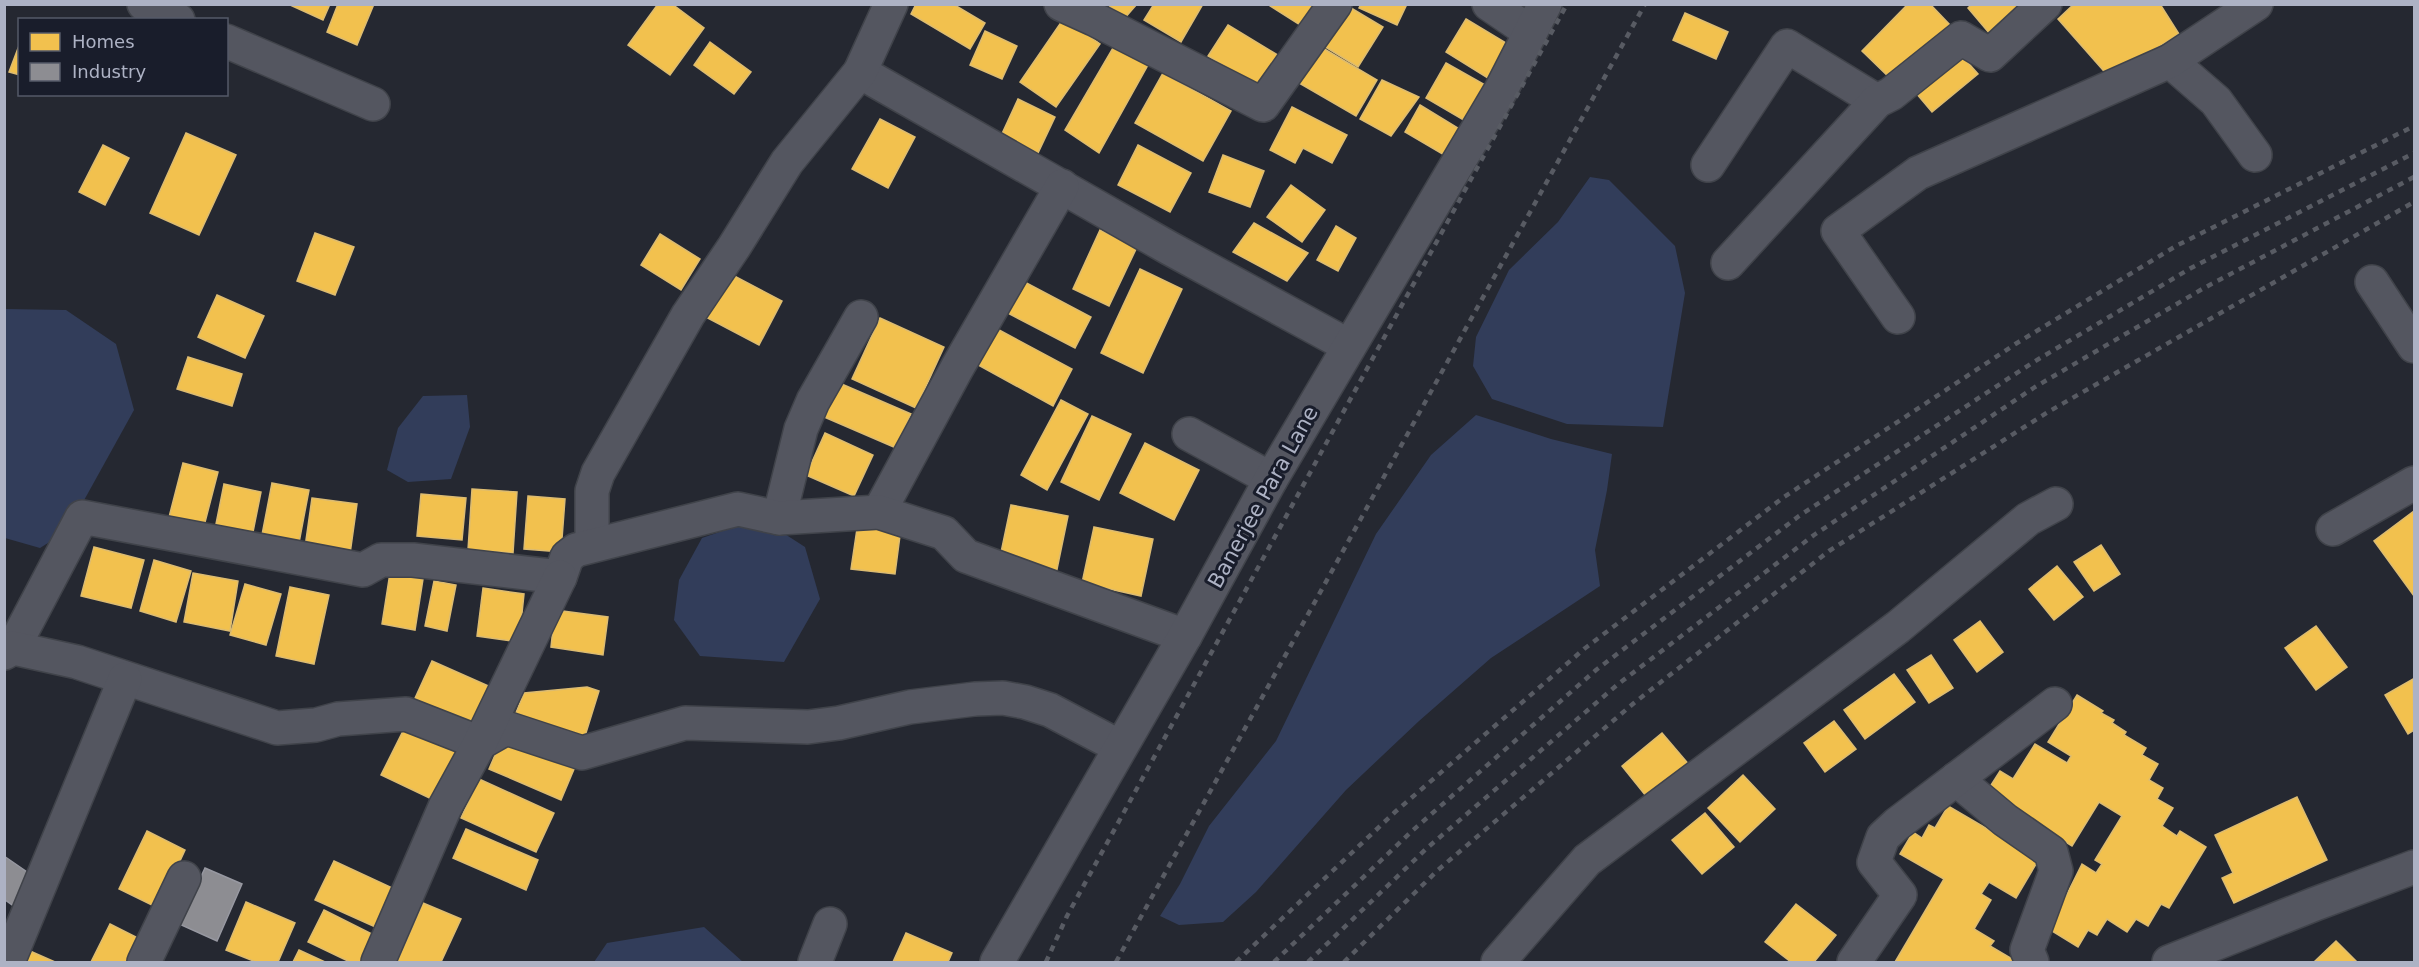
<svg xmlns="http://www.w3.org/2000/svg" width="2419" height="967" viewBox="0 0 2419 967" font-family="'DejaVu Sans',sans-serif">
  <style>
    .water { fill: #323d5a }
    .homes { fill: #f2c14e; stroke: #ddbc71; stroke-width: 1.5 }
    .industry { fill: #8d8d92; stroke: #9798a1; stroke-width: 1.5 }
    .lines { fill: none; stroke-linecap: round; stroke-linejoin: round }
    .minor-casing { stroke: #40434a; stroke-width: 36 }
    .minor { stroke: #545660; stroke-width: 33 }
    .rail { stroke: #585b63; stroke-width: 4.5; stroke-dasharray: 6 6; stroke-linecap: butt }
    .labels { text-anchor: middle; stroke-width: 6; stroke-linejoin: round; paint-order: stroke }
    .street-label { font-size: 21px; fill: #adb2c4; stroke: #191d2b }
  </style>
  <rect width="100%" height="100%" fill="#252831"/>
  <g class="water">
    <path d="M1590,177l19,3 66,66 10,47 -22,134 -96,-3 -75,-25 -19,-33 3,-29 33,-67 49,-48z"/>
    <path d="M5,309l61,1 50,34 18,66 -67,121 -27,17 -35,-10z"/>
    <path d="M467,395l3,32 -19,52 -43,3 -21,-12 11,-42 25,-32z"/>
    <path d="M1476,415l75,24 61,15 -5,36 -12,60 5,36 -109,72 -72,63 -73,69 -90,102 -33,30 -44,3 -19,-9 20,-32 29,-58 67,-85 100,-207 55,-79z"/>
    <path d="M760,518l45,29 15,52 -36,63 -84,-6 -26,-36 5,-40 23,-42z"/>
    <path d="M704,927l39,35h-149l13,-19z"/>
  </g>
  <g class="homes">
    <path d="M288,4h42l-7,16z"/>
    <path d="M338,4h36l-17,41 -30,-13z"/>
    <path d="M658,4h14l32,24 -34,47 -42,-30z"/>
    <path d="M916,4h37l32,19 -15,26 -59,-35z"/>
    <path d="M1107,4h30l-13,15z"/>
    <path d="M1154,4h49l-22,38 -37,-22z"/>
    <path d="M1267,4h58l-17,26z"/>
    <path d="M1361,4h46l-10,21 -38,-17z"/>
    <path d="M1908,4h22l21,22 -56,57 -33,-32z"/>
    <path d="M1972,4h64l-41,36 -27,-32z"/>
    <path d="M2074,4h86l19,30 -69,44 -52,-59z"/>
    <path d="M1346,5l37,22 -25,40 -36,-22z"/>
    <path d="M1685,13l43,19 -12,27 -43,-19z"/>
    <path d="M1064,18l36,26 -44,63 -36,-25z"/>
    <path d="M1466,19l45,27 -20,34 -45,-28z"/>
    <path d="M1228,25l58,35 -26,29 -52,-33z"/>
    <path d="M985,31l32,15 -15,33 -32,-14z"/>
    <path d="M1117,41l31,24 -49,88 -34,-23z"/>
    <path d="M710,42l41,30 -17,22 -40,-29z"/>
    <path d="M20,43v32l-11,-3z"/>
    <path d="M1321,47l56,33 -21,36 -57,-33z"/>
    <path d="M1955,48l23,26 -46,38 -21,-25z"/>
    <path d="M1446,63l41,23 -20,36 -41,-24z"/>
    <path d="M1163,73l68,38 -28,50 -68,-38z"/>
    <path d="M1382,80l37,17 -28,39 -31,-17z"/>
    <path d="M1018,99l37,18 -17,36 -37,-17z"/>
    <path d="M1420,105l46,28 -15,26 -46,-27z"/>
    <path d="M1292,107l55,28 -15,28 -29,-15 -8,15 -25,-13z"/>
    <path d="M880,119l35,18 -27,51 -36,-19z"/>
    <path d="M186,133l50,22 -37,80 -49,-22z"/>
    <path d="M103,145l26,13 -24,47 -26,-13z"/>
    <path d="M1138,145l53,28 -21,39 -52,-27z"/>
    <path d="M1223,155l41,16 -14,36 -41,-15z"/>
    <path d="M1291,185l34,25 -23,32 -35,-25z"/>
    <path d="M1254,223l54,30 -21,28 -54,-29z"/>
    <path d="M1336,226l20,12 -18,33 -21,-11z"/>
    <path d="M1100,230l37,17 -28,59 -36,-17z"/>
    <path d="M315,233l39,14 -19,48 -38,-14z"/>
    <path d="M660,234l40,25 -19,31 -40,-25z"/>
    <path d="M721,269l61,32 -23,44 -61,-32z"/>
    <path d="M1140,269l42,20 -39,84 -42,-20z"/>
    <path d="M1017,278l74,39 -16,31 -75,-39z"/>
    <path d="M217,295l47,21 -19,42 -47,-21z"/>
    <path d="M880,318l64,29 -28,61 -64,-29z"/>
    <path d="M988,324l84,45 -19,37 -84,-46z"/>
    <path d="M188,357l54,17 -10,32 -55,-17z"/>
    <path d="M837,382l74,32 -15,34 -74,-32z"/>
    <path d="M1061,400l27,14 -41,76 -26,-15z"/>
    <path d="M1092,416l39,18 -32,66 -38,-18z"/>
    <path d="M825,433l48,22 -19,41 -48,-21z"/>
    <path d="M1145,443l54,27 -25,50 -54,-27z"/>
    <path d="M183,463l35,9 -15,58 -35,-9z"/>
    <path d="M272,483l37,7 -11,58 -37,-8z"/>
    <path d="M224,484l37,8 -9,45 -37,-8z"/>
    <path d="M472,489l45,3 -4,61 -45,-3z"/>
    <path d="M421,494l45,4 -4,42 -45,-4z"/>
    <path d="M528,496l37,3 -4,53 -37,-3z"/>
    <path d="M312,498l45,6 -7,50 -45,-7z"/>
    <path d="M1011,505l57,11 -12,58 -57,-12z"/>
    <path d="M2414,511v85l-40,-55z"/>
    <path d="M858,522l43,6 -6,46 -44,-5z"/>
    <path d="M1094,527l59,12 -12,57 -59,-13z"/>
    <path d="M2101,545l19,29 -26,17 -20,-29z"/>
    <path d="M94,547l50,13 -13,48 -50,-12z"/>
    <path d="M154,560l37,11 -15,51 -36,-11z"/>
    <path d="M2057,566l26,31 -29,23 -25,-31z"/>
    <path d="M193,573l45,8 -8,50 -46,-9z"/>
    <path d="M390,573l33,6 -8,51 -33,-6z"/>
    <path d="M434,581l22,4 -9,46 -22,-5z"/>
    <path d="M245,584l36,10 -15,51 -36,-10z"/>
    <path d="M290,587l39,8 -15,69 -38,-8z"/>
    <path d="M483,588l41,6 -5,48 -42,-6z"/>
    <path d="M555,610l53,7 -5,38 -52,-8z"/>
    <path d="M1980,621l23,31 -26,20 -23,-32z"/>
    <path d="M2316,626l31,41 -31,23 -31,-42z"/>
    <path d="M1931,655l22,33 -24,15 -22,-33z"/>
    <path d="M432,661l63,28 -22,48 -63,-28z"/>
    <path d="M1894,674l21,28 -50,37 -21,-29z"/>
    <path d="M2413,679l1,51 -6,4 -23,-39z"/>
    <path d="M587,687l12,4 -18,58 -68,-29 11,-27z"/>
    <path d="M2077,695l26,16 -2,2 13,7 -2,3 14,9 -2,3 22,13 -4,7 16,9 -9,16 14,8 -6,11 16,9 -11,18 15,10 3,-5 26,16 -37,61 -8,-4 -13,22 -12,-7 -9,13 -20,-13 -10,16 -9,-5 -10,17 -31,-19 11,-37 8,5 16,-32 14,9 6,-9 -7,-4 27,-44 -23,-14 -27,44 -86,-53 14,-22 13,8 22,-35 32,19 4,-7 -23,-14z"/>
    <path d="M409,719l58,28 -27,56 -59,-28z"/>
    <path d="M1834,721l22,28 -31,23 -21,-29z"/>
    <path d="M505,732l72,30 -16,38 -72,-31z"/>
    <path d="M1662,733l29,34 -41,34 -28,-35z"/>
    <path d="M1743,775l32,34 -35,33 -32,-34z"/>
    <path d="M479,779l75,34 -18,39 -75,-34z"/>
    <path d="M2297,797l30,63 -93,43 -12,-25 11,-5 -18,-38z"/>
    <path d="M1948,806l91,53 -23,39 -27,-16 -8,12 10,6 -17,29 20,12 -4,5 24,14 -1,2h-118l49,-83 -44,-25 13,-22 9,6 7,-13 6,3z"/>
    <path d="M1705,813l29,34 -32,27 -30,-34z"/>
    <path d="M466,829l72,31 -12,30 -73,-32z"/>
    <path d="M147,831l38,19 -27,58 -39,-19z"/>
    <path d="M334,861l65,30 -17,39 -67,-30z"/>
    <path d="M246,902l49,21 -17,39h-22l-30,-12z"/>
    <path d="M423,903l38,16 -20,43h-44z"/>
    <path d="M1796,904l40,31 -22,27h-23l-26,-20z"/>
    <path d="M324,910l54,27 -13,25h-15l-42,-20z"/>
    <path d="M110,924l32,16 -11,22h-40z"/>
    <path d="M906,933l46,20 -4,9h-55z"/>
    <path d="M2336,941l21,21h-43z"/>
    <path d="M299,950l26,12h-32z"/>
    <path d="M30,951l25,11h-30z"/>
  </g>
  <g class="industry">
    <path d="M4,856l36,25 -21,29 -15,-11z"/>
    <path d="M205,868l37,16 -25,57 -38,-17z"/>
  </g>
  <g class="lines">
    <defs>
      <g id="minor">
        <path d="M144,4l34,16"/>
        <path d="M1061,4l33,15 169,86 72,-101"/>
        <path d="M1489,4l41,28"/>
        <path d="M226,41l147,63"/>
        <path d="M2170,61l46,40 39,54"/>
        <path d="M860,72l309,176 180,98"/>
        <path d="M1708,165l79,-119 90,55"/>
        <path d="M1728,263l149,-162 14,-7 70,-56 29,17 55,-51"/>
        <path d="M2372,282l42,64"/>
        <path d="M1898,317l-60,-86 80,-58 252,-112 86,-57"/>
        <path d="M1189,434l82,45"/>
        <path d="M879,512l78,-144 105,-182"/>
        <path d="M779,518l22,-89 12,-28 48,-84"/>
        <path d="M2333,529l81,-46"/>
        <path d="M592,544v-53l6,-18 90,-158 46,-68 53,-85 73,-90 31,-68"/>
        <path d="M13,648l69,-131 281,53 18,-10h32l147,17 7,-20 9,-7 162,-41 41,9 100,-6 65,21 22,23 219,80"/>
        <path d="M4,653l9,-5 64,14 200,66 39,-3 22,-6 68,-5 74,29 26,-15 76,25 103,-30 123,4 31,-4 71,-16 65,-8 28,-1 22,4 25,8 70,37"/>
        <path d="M1956,779l49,41 46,32 5,19 -29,79 5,12"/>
        <path d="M8,962l117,-283"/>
        <path d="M144,962l40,-84"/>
        <path d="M378,962l67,-155 35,-64 80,-166"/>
        <path d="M815,962l15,-38"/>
        <path d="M997,962l188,-326 86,-157 230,-389 44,-86"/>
        <path d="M1498,962l89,-102 311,-233 130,-108 28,-15"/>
        <path d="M1854,962l46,-67 -26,-33 9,-25 14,-13 158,-120"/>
        <path d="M2169,962l146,-58 99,-37"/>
      </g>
    </defs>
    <use href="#minor" class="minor-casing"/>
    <use href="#minor" class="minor"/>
    <g class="rail">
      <path d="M1046,962l21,-46 500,-912"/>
      <path d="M1116,962l529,-958"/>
      <path d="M1236,962l159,-150 189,-163 200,-152 233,-154 159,-97 238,-120"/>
      <path d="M1274,962l138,-131 184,-161 203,-154 233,-153 159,-95 223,-115"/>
      <path d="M1308,962l118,-113 191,-164 197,-150 221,-148 169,-99 210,-111"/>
      <path d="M1344,962l94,-92 196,-167 195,-152 219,-139 366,-210"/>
    </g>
  </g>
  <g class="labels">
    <g class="street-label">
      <text transform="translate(1263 497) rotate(-61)" y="7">Banerjee Para Lane</text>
    </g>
  </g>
  <rect width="2419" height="967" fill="none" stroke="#adb2c4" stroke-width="12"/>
  <rect x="18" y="18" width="210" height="78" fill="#191d2b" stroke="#545968" stroke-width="1.5"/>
  <rect x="30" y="33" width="30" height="18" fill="#f2c14e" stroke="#545968" stroke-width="1.5"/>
  <text x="72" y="48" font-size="18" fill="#adb2c4">Homes</text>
  <rect x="30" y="63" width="30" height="18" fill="#8d8d92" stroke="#545968" stroke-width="1.5"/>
  <text x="72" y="78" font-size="18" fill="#adb2c4">Industry</text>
</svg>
